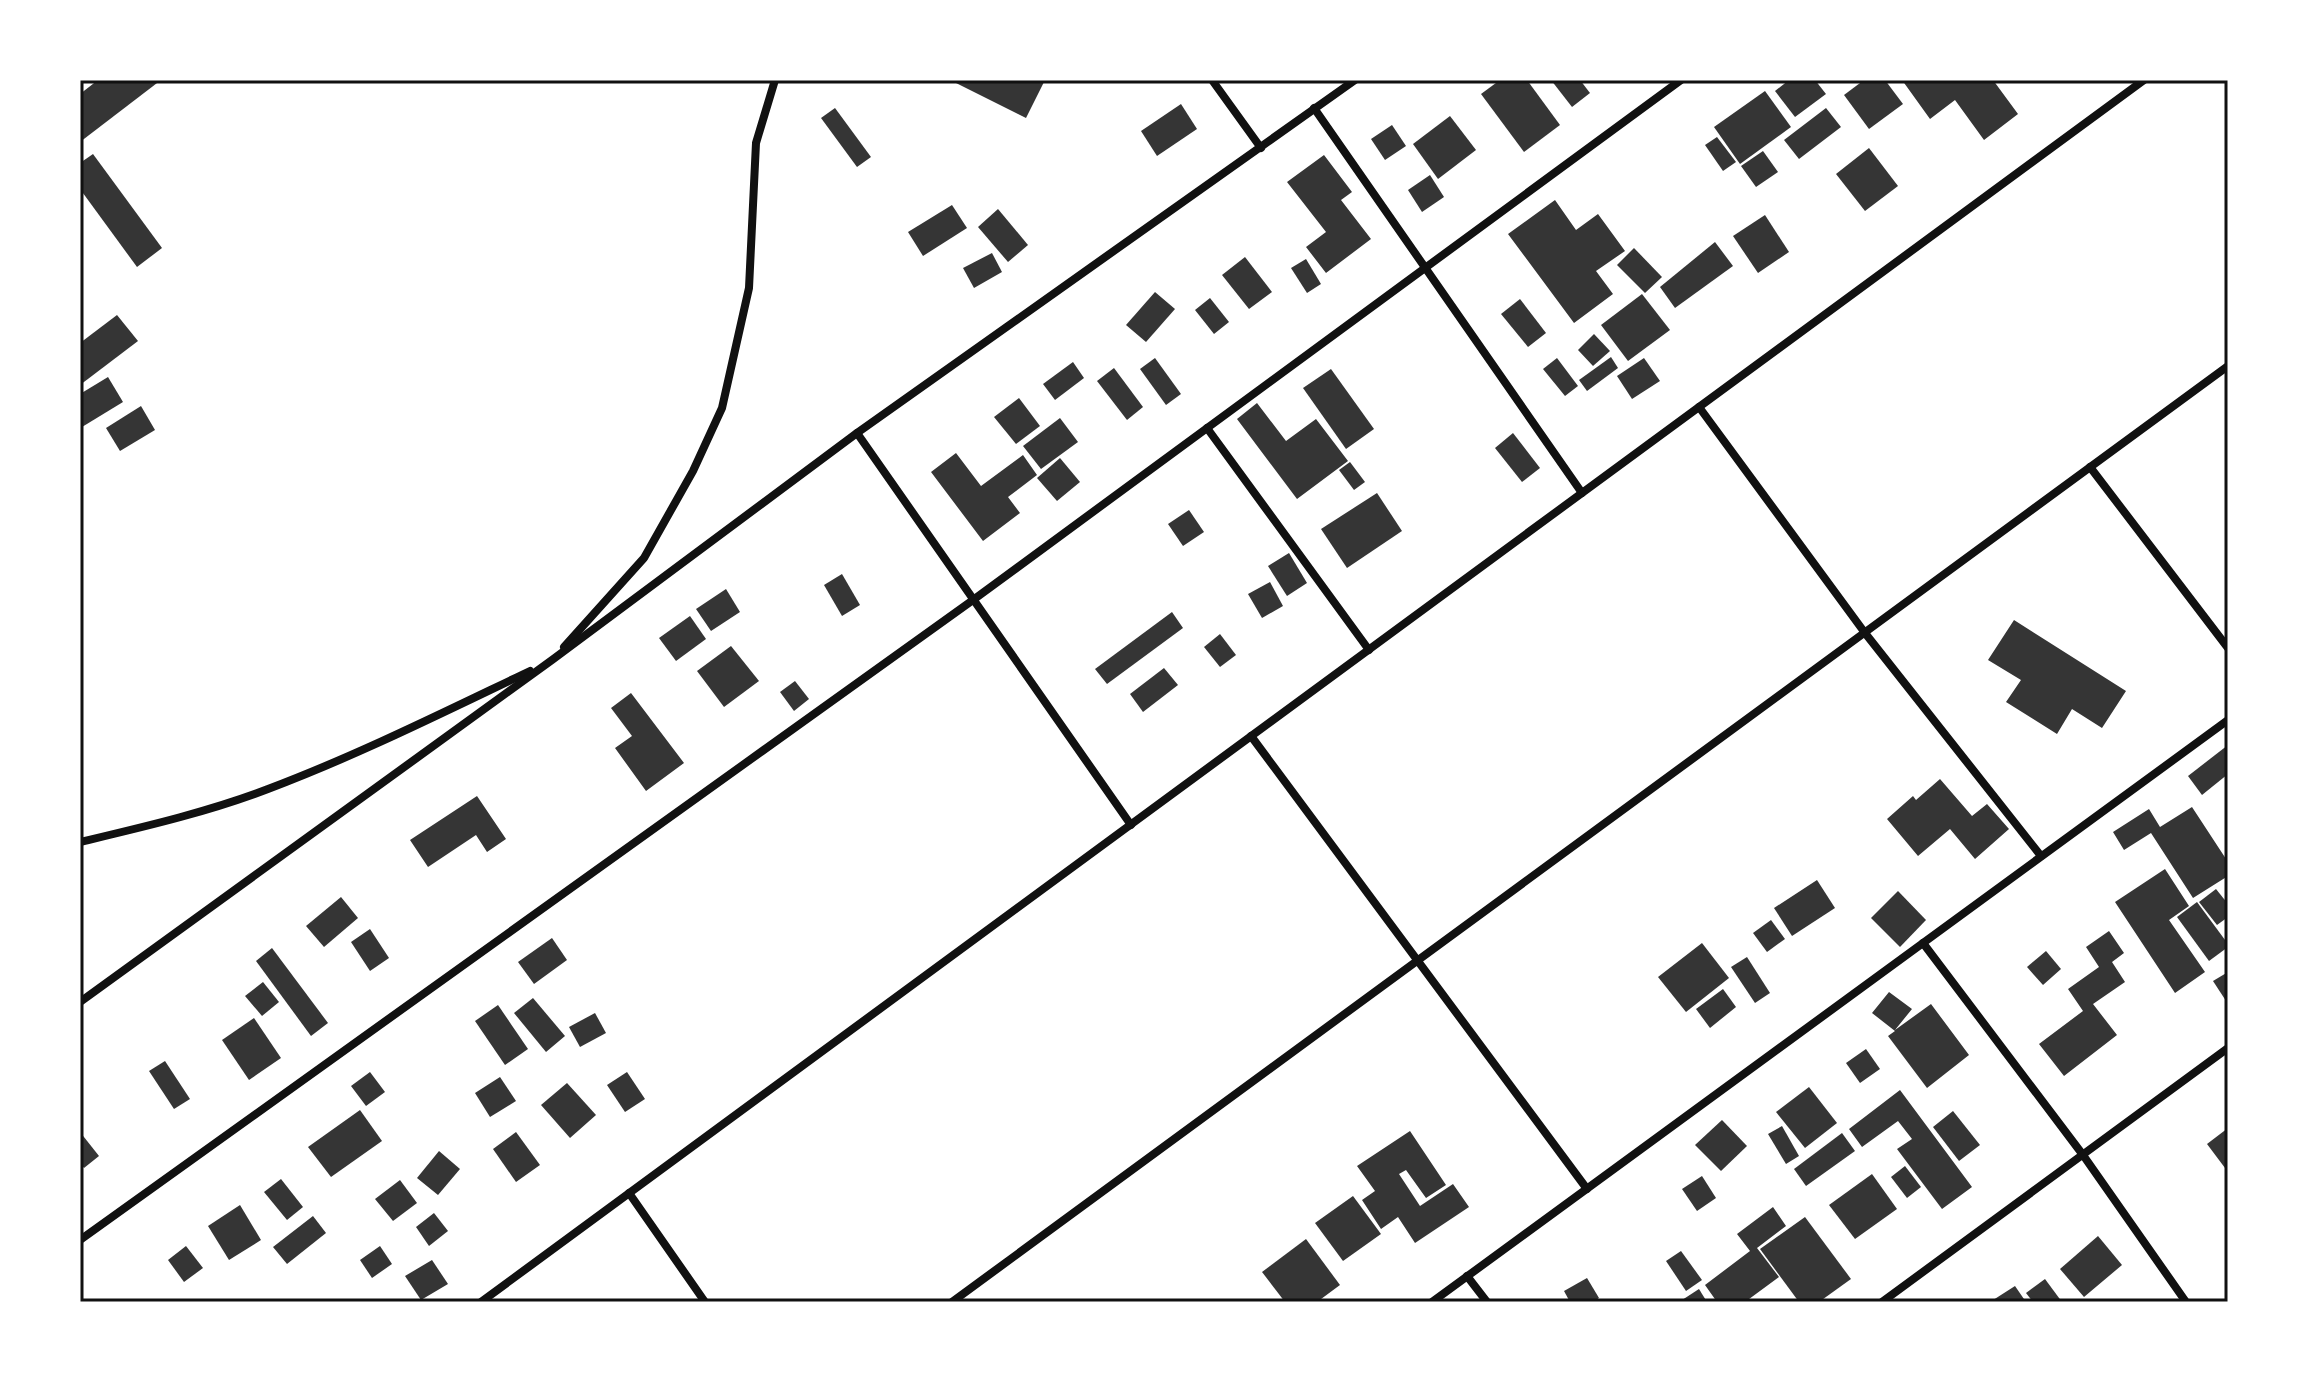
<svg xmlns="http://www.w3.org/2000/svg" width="2308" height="1382" viewBox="0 0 2308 1382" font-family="Rubik,sans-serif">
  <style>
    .building { fill: #353535 }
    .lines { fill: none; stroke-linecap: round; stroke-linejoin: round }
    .minor { stroke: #111; stroke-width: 8 }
    .neatline { fill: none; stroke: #111; stroke-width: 3 }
  </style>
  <rect width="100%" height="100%" fill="#fff"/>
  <g class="building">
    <path d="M98,80h63l-81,62v-48z"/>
    <path d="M950,80h95l-19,38z"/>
    <path d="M1500,80h27l33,45 -36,27 -43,-58z"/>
    <path d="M1551,80h29l10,13 -18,14z"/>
    <path d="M1789,80h26l11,14 -31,23 -20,-26z"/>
    <path d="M1864,80h21l18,24 -34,25 -25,-34z"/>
    <path d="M1902,80h38l2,2 3,-2h48l25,34 -34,26 -29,-40 -25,19z"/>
    <path d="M1765,91l26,36 -51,37 -26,-37z"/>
    <path d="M1181,104l16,25 -40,27 -16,-25z"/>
    <path d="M835,108l36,49 -14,10 -36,-49z"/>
    <path d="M1826,108l15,19 -42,32 -15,-19z"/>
    <path d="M1450,116l26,34 -38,29 -25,-35z"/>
    <path d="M1392,125l14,21 -21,14 -14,-21z"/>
    <path d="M1717,137l19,25 -13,9 -18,-26z"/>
    <path d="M1869,148l29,38 -33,25 -29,-37z"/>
    <path d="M1763,151l15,21 -22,15 -15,-21z"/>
    <path d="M93,154l69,94 -25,19 -57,-78v-26z"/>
    <path d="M1324,155l28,37 -11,8 30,39 -45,34 -20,-26 20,-15 -39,-50z"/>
    <path d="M1430,175l14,22 -22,15 -14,-22z"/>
    <path d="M1555,200l21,30 22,-16 27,37 -29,20 17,23 -39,29 -66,-89z"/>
    <path d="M952,205l15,23 -44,28 -15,-24z"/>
    <path d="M998,209l30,36 -20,17 -30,-35z"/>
    <path d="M1765,215l24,37 -31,21 -25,-37z"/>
    <path d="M1715,242l18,24 -58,42 -15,-21z"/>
    <path d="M1634,248l28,29 -17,16 -28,-28z"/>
    <path d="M992,253l10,19 -28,16 -11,-20z"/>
    <path d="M1245,257l27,35 -23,17 -27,-34z"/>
    <path d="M1306,259l15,25 -14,9 -16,-25z"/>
    <path d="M1155,292l20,17 -29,33 -20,-17z"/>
    <path d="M1642,294l28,36 -42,31 -27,-36z"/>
    <path d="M1210,298l19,24 -15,12 -19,-24z"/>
    <path d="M1520,299l26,34 -18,14 -27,-33z"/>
    <path d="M117,315l21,26 -58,44v-42z"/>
    <path d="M1594,334l16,17 -17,15 -15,-16z"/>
    <path d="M1611,357l7,11 -31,23 -8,-11z"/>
    <path d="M1155,358l26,36 -15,11 -26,-36z"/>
    <path d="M1557,358l21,28 -13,10 -22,-27z"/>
    <path d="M1644,358l16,23 -28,18 -15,-23z"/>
    <path d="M1073,362l11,16 -29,22 -12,-16z"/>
    <path d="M1114,368l29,39 -16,13 -30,-39z"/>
    <path d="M1331,369l43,60 -28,20 -43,-61z"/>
    <path d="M108,377l15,25 -41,25 -2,-4v-29z"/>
    <path d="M1019,398l21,28 -24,18 -22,-27z"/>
    <path d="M1257,403l29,38 30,-22 32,42 -51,38 -60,-80z"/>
    <path d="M141,406l14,24 -35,21 -14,-23z"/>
    <path d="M1060,418l18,24 -37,27 -18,-23z"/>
    <path d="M1513,433l27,35 -18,14 -27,-34z"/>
    <path d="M956,453l25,33 42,-31 14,20 -29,22 12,16 -37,28 -52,-69z"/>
    <path d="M1060,458l20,24 -23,19 -20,-23z"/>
    <path d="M1350,462l15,20 -11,8 -15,-20z"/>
    <path d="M1377,493l25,38 -55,37 -26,-39z"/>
    <path d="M1189,510l15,22 -21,14 -15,-22z"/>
    <path d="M1289,553l18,30 -20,13 -19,-30z"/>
    <path d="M842,574l18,31 -18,11 -18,-31z"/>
    <path d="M1270,582l13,24 -21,12 -14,-24z"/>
    <path d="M726,589l14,23 -29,19 -15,-22z"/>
    <path d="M1172,612l11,16 -76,56 -12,-15z"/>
    <path d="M690,616l16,23 -30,22 -17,-23z"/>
    <path d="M2014,620l112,71 -24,37 -30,-19 -15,25 -51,-32 15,-22 -33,-20z"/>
    <path d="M1220,634l16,21 -16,12 -16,-20z"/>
    <path d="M731,646l28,35 -35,26 -27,-36z"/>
    <path d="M1164,668l14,17 -35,27 -13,-18z"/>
    <path d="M795,681l14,18 -15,12 -14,-19z"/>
    <path d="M631,693l53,70 -38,28 -31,-43 17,-12 -21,-28z"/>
    <path d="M2228,745v29l-26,21 -14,-19z"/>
    <path d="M1940,779l32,37 15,-12 22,25 -34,30 -25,-30 -32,27 -31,-37 26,-23 3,4z"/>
    <path d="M477,796l29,43 -19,13 -11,-17 -48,32 -18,-27z"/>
    <path d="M2192,807l36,55v14l-35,22 -42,-65 -27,17 -11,-18 36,-23 11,18z"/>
    <path d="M2165,869l24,37 -20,14 36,52 -30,21 -60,-91z"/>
    <path d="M1817,880l18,28 -43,28 -18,-28z"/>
    <path d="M2216,889l12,15v13l-11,8 -18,-23z"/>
    <path d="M1898,891l28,29 -26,27 -29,-29z"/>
    <path d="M341,897l17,21 -34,29 -18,-21z"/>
    <path d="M2197,902l31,42v3l-19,14 -32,-44z"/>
    <path d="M1771,920l14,19 -18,13 -14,-19z"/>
    <path d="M370,929l19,29 -19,13 -19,-29z"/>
    <path d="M2109,931l15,22 -12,9 13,20 -32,22 24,31 -53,41 -25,-32 44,-33 -15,-22 31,-22 -13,-20z"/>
    <path d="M552,938l15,22 -33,24 -16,-22z"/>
    <path d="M1702,943l27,35 -43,34 -28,-35z"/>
    <path d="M272,948l56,75 -17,13 -55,-75z"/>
    <path d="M2046,951l15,18 -18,16 -16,-18z"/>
    <path d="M1747,957l23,36 -15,10 -24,-36z"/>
    <path d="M2228,972v32l-15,-23z"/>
    <path d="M263,982l16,20 -17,14 -17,-20z"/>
    <path d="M1723,989l13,18 -26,21 -14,-19z"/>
    <path d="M1889,992l23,17 -17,21 36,-26 38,51 -42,33 -39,-52 7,-5 -23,-18z"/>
    <path d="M533,998l32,38 -19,16 -32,-39z"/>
    <path d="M498,1005l30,44 -23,16 -30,-44z"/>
    <path d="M595,1013l11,20 -26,14 -11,-20z"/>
    <path d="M254,1018l27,40 -32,22 -27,-40z"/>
    <path d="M1866,1049l14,20 -20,14 -14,-20z"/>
    <path d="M165,1061l25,38 -16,10 -25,-38z"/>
    <path d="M370,1072l15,20 -19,14 -15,-20z"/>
    <path d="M627,1072l18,27 -20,13 -18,-27z"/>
    <path d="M500,1077l16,24 -26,16 -15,-24z"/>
    <path d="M567,1083l29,32 -26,23 -29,-33z"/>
    <path d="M1809,1087l28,36 -32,25 -29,-36z"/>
    <path d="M1900,1090l72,97 -30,22 -45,-60 15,-10 -14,-18 -36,26 -13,-18z"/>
    <path d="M360,1110l22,31 -51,36 -23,-30z"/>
    <path d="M1953,1111l27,34 -21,16 -26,-34z"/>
    <path d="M1722,1120l25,26 -26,25 -26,-26z"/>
    <path d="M1782,1126l17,30 -13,8 -18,-30z"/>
    <path d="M2228,1128v44l-21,-28z"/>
    <path d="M1410,1131l36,54 -20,13 -20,-28 -7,4 21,32 33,-22 16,23 -54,36 -17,-26 -17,12 -19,-29 13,-9 -18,-25z"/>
    <path d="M80,1132l19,24 -15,12 -4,-5z"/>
    <path d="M516,1132l24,33 -24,17 -23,-33z"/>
    <path d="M1842,1133l13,18 -49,35 -12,-17z"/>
    <path d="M439,1151l21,18 -22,26 -21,-17z"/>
    <path d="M1905,1166l16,21 -14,11 -16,-21z"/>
    <path d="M1872,1174l25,35 -42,30 -26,-34z"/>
    <path d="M1702,1176l14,22 -19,13 -15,-22z"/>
    <path d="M281,1179l22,28 -16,13 -23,-28z"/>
    <path d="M400,1180l17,23 -24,18 -18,-22z"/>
    <path d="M1353,1196l28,38 -38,27 -28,-38z"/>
    <path d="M240,1205l21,35 -32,20 -21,-34z"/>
    <path d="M1773,1207l13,19 -29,22 22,29 -34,25h-28l-12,-17 45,-34 -13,-17z"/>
    <path d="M434,1213l14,18 -19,15 -13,-19z"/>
    <path d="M313,1216l13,17 -39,31 -14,-17z"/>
    <path d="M1805,1217l46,62 -32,23h-20l-39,-53z"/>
    <path d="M2098,1236l24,29 -38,32 -24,-28z"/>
    <path d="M1306,1239l34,46 -23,17h-32l-23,-30z"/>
    <path d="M186,1246l17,22 -19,14 -16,-22z"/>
    <path d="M380,1246l12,18 -20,14 -12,-18z"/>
    <path d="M1681,1251l21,29 -16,11 -20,-30z"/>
    <path d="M432,1260l16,24 -27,16 -16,-24z"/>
    <path d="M1587,1278l12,20 -6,4h-23l-6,-11z"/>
    <path d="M2045,1279l17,23h-29l-7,-9z"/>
    <path d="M2015,1286l11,16h-36z"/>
    <path d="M1699,1289l8,13h-28z"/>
  </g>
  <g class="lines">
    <g class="minor">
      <path d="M1212,80l49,68"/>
      <path d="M1314,108l268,385"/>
      <path d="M1699,407l166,226 176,223"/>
      <path d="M1207,428l162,222"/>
      <path d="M857,433l274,392"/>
      <path d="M2090,467l138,181"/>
      <path d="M564,647l80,-89 49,-87 29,-63 27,-120 7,-145 19,-63"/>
      <path d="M1251,736l336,453"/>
      <path d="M80,842c63,-15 128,-30 188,-53 90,-34 176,-77 262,-118"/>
      <path d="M1923,943l160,212 103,147"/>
      <path d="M80,1002l472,-342 305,-227 498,-353"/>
      <path d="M629,1193l76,109"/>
      <path d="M80,1240l893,-640 708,-520"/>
      <path d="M1467,1276l20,26"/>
      <path d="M481,1302l1663,-1222"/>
      <path d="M952,1302l1276,-936"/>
      <path d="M1432,1302l796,-582"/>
      <path d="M1882,1302l346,-254"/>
    </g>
  </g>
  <rect width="2308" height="1382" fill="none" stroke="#ffffff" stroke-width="164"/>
  <rect x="82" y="82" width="2144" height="1218" class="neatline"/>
</svg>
